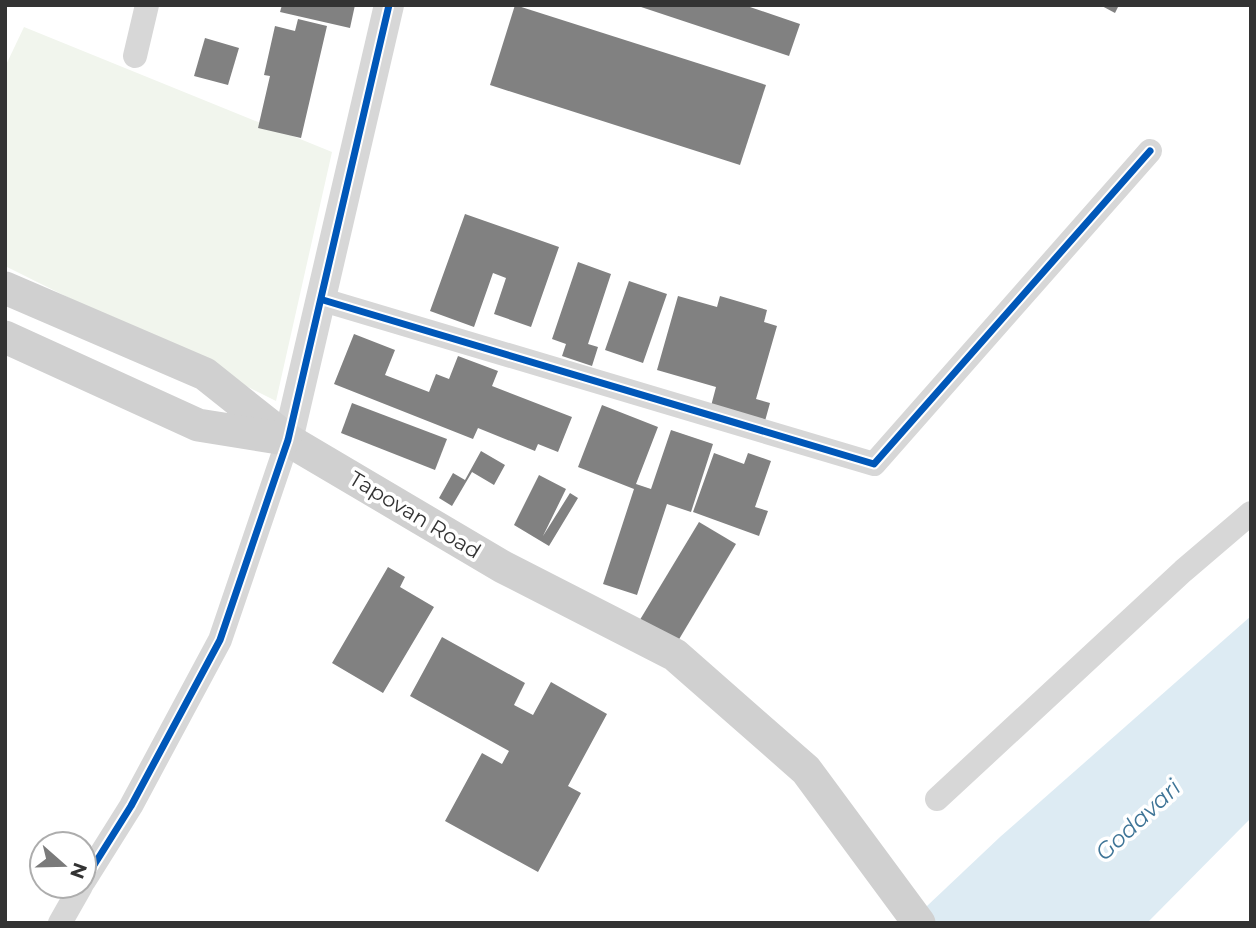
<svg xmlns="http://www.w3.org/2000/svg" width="1256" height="928" viewBox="0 0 1256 928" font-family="Montserrat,sans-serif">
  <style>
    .green { fill: #f1f5ed }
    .water { fill: #ddebf3 }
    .building { fill: #818181 }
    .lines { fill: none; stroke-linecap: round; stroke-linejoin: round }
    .minor { stroke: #d7d7d7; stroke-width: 24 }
    .tertiary { stroke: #d7d7d7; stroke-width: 30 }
    .secondary { stroke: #d0d0d0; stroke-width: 33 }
    .cycleway-casing { stroke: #fff; stroke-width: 11 }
    .cycleway { stroke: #0057b8; stroke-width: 7 }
    .labels { text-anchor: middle; stroke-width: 7; stroke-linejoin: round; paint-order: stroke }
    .street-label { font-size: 21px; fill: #333; stroke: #fff }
    .water-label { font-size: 23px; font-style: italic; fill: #3f7597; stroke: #fff }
  </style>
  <rect width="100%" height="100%" fill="#fff"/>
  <path class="green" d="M24,27l308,125 -56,249 -271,-135v-199z"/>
  <path class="water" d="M1251,616v202l-104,105h-238l91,-86z"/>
  <g class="building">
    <path d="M282,5h73l-5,23 -70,-16z"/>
    <path d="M515,5l251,80 -26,80 -250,-80z"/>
    <path d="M635,5h109l56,19 -11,32z"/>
    <path d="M1100,5h19l-4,8z"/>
    <path d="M298,19l29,7 -26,112 -43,-10 12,-52 -6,-1 11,-49 20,5z"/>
    <path d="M205,38l34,10 -11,37 -34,-9z"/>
    <path d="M465,214l94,33 -28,80 -37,-13 12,-36 -13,-5 -19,54 -44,-16z"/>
    <path d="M578,262l33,12 -23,70 10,3 -6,19 -30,-10 4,-12 -14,-5z"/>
    <path d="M629,281l38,13 -24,69 -38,-13z"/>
    <path d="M678,296l39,11 3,-11 47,14 -3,12 13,4 -21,73 14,4 -5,18 -54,-15 5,-19 -59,-17z"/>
    <path d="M354,334l41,16 -10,25 44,17 7,-18 13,5 9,-23 40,15 -6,15 80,31 -14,35 -20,-8 -3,7 -57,-23 -5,11 -139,-55z"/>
    <path d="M352,403l95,36 -12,31 -94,-37z"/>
    <path d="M602,405l56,22 -22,57 15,5 20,-59 42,14 -22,68 -24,-8 -30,91 -34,-11 31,-95 -56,-22z"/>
    <path d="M481,451l24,14 -11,20 -22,-13 -20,34 -13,-8 14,-25 12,7z"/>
    <path d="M714,453l30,11 4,-11 23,8 -16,46 13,4 -9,25 -66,-24z"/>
    <path d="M539,475l27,14 -23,47 27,-43 8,5 -29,48 -35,-21z"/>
    <path d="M699,522l37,22 -61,102 -37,-23z"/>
    <path d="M388,567l17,10 -5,10 34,20 -51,86 -51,-30z"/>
    <path d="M442,637l83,46 -11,22 19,10 18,-33 56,32 -39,72 13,7 -43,79 -93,-51 37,-68 20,11 7,-13 -99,-55z"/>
  </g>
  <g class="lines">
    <g class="minor">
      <path d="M135,56l12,-51"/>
      <path d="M323,300l551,164 276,-313"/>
      <path d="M937,799l246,-228 68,-58"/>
      <path d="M84,881l47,-75 89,-166 68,-200"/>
      <path d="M60,923l21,-37"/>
    </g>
    <path class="tertiary" d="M288,440l101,-435"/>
    <g class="secondary">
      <path d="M5,288l200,86 83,66 215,127 172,88 131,115 113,153"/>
      <path d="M5,337l193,88 87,14"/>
    </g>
    <defs>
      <g id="cycleway">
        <path d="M323,300l551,164 276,-313"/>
        <path d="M84,881l47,-75 89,-166 68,-200 101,-435"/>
      </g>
    </defs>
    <use href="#cycleway" class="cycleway-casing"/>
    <use href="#cycleway" class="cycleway"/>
  </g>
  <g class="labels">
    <g class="street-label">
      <text transform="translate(415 515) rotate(31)" y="7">Tapovan Road</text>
    </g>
    <g class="water-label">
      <text transform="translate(1138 820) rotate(-43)" y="8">Godavari</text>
    </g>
  </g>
  <rect width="1256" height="928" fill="none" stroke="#333333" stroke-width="14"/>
  <g transform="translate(63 865) rotate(110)"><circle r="33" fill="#ffffff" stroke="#adadad" stroke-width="2"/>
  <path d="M0-5L12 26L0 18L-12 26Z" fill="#7a7a7a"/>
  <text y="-10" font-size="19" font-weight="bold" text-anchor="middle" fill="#333333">N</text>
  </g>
</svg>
